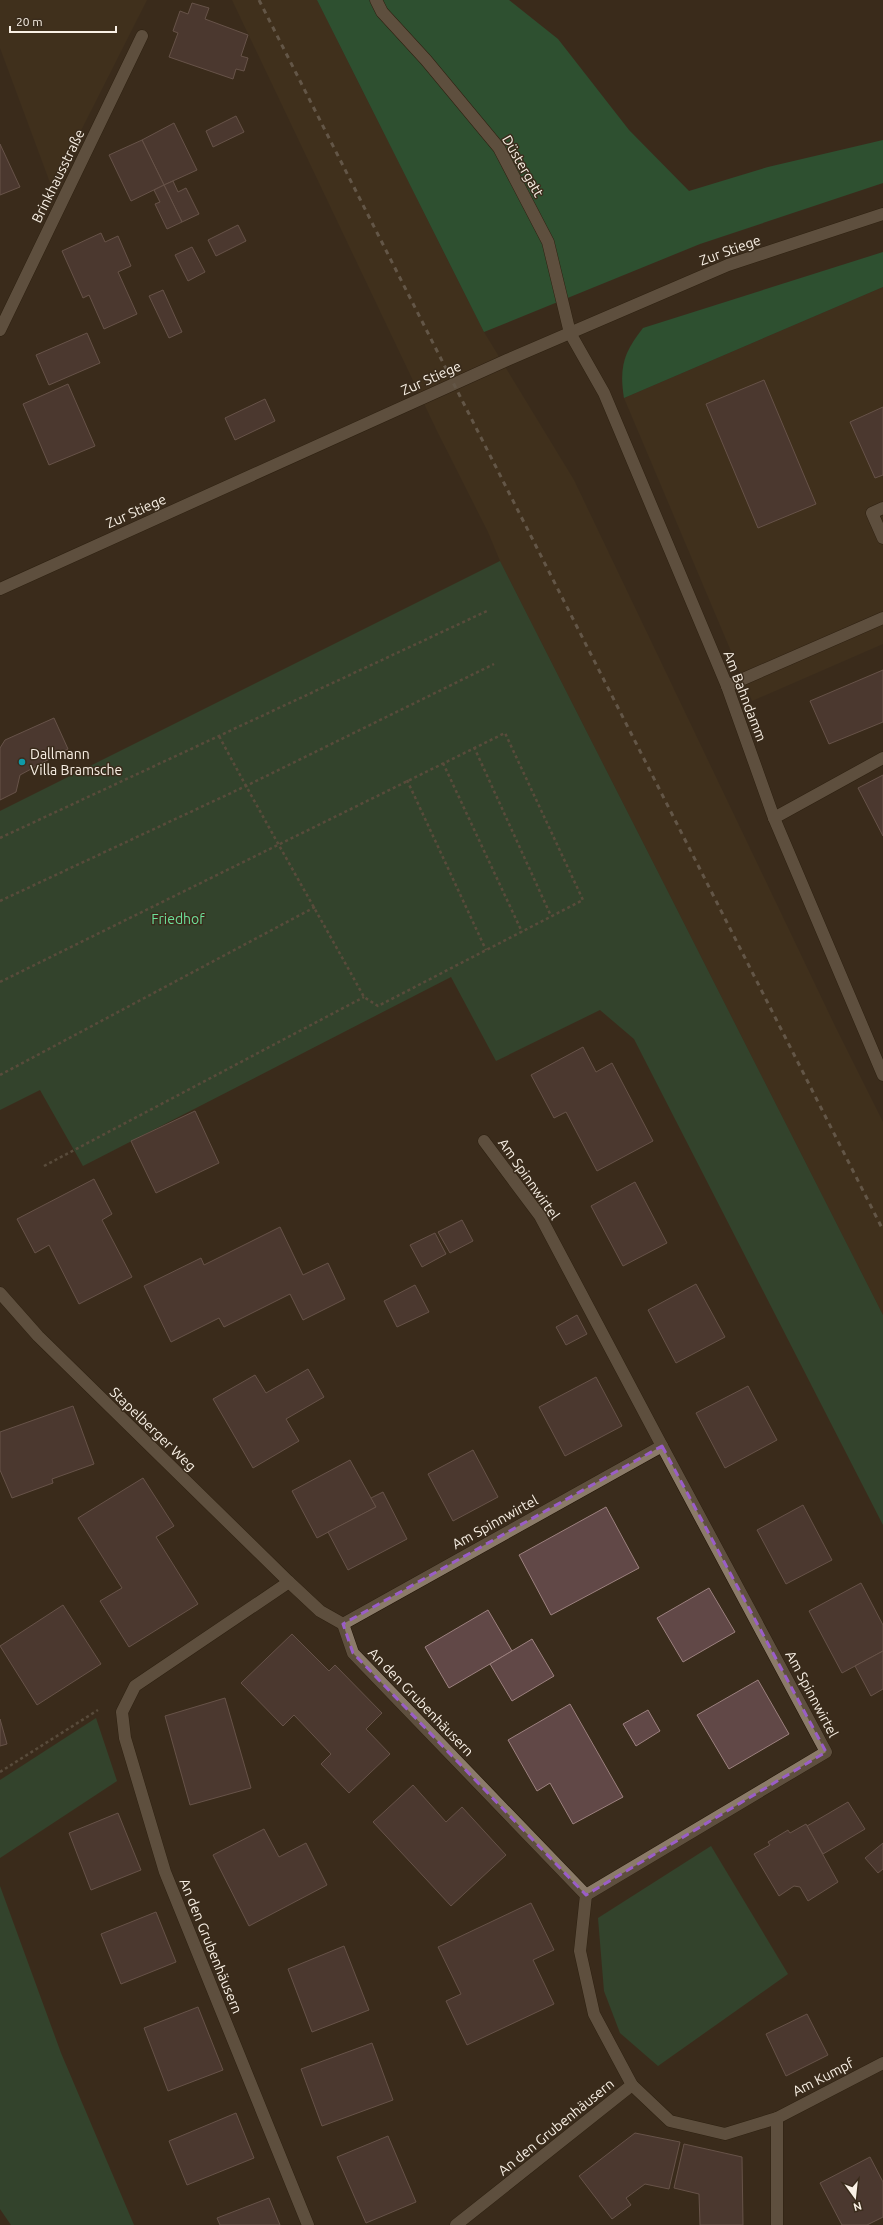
<svg xmlns="http://www.w3.org/2000/svg" width="883" height="2225" viewBox="0 0 883 2225" font-family="Ubuntu,sans-serif">
  <style>
    .built { fill: #47351e }
    .green { fill: #2b6040 }
    .forest { fill: #207c4b }
    .building { fill: #614847; stroke: #9c817f }
    .lines { fill: none; stroke-linecap: round; stroke-linejoin: round }
    .minor-casing { stroke: #201405; stroke-width: 13 }
    .path { stroke: #7e7263; stroke-width: 2.5; stroke-dasharray: 3 3; stroke-linecap: butt }
    .minor { stroke: #8b7b69; stroke-width: 12 }
    .rail { stroke: #958a7c; stroke-width: 3; stroke-dasharray: 5 5; stroke-linecap: butt }
    .marked { fill: none; stroke: #9a5dc8; stroke-width: 3; stroke-dasharray: 8 5; stroke-linejoin: round }
    .culture-dot { fill: #0f9aa8; stroke: #3a2c1c; stroke-width: 1.5 }
    .labels { text-anchor: middle; stroke-width: 3; stroke-linejoin: round; paint-order: stroke }
    .street-label { font-size: 14px; fill: #f9f0e5; stroke: #3a2c1c }
    .poi-label { font-size: 14px; fill: #f9f0e5; stroke: #3a2c1c; text-anchor: start }
    .park-label { font-size: 14px; fill: #6ce09a; stroke: #3a2c1c }
  </style>
  <rect width="100%" height="100%" fill="#3a2c1c"/>
  <g class="built">
    <path d="M0,0h147l-95,188 -52,-140z"/>
    <path d="M232,0h85l167,332 90,148 262,548 47,94v193l-383,-754 -12,-29 -51,-101z"/>
    <path d="M883,287v357l-131,57 -128,-303z"/>
  </g>
  <g class="green">
    <path d="M500,561l383,754v210l-249,-486 -34,-29 -104,51 -45,-84 -368,189 -43,-76 -40,20v-299z"/>
    <path d="M96,1718l21,63 -117,77v-78z"/>
    <path d="M711,1846l77,128 -130,92 -38,-33 -16,-42 -6,-73z"/>
    <path d="M0,1886l61,167 73,172h-123l-11,-16z"/>
  </g>
  <g class="forest">
    <path d="M317,0h192l49,39 71,91 60,61 79,-24 115,-27v43l-183,61 -216,88z"/>
    <path d="M883,252v35l-259,111c-5,-31 0,-46 19,-70z"/>
  </g>
  <g class="building">
    <path d="M192,3l17,5 -4,11 43,16 -7,21 7,2 -4,13 -8,-2 -3,10 -64,-22 9,-24 -5,-2 7,-20 8,3z"/>
    <path d="M236,116l8,16 -31,15 -7,-16z"/>
    <path d="M174,123l23,47 -33,15 -22,-45z"/>
    <path d="M142,140l22,45 -33,16 -22,-46z"/>
    <path d="M0,144l20,43 -20,8z"/>
    <path d="M173,181l5,11 8,-4 13,26 -17,8 -18,-37z"/>
    <path d="M164,185l18,37 -15,7 -12,-25 5,-2 -6,-12z"/>
    <path d="M238,225l8,16 -30,15 -8,-16z"/>
    <path d="M101,233l4,9 13,-6 13,30 -13,6 19,42 -33,15 -15,-34 -6,3 -21,-47z"/>
    <path d="M192,247l13,25 -17,9 -13,-26z"/>
    <path d="M163,290l19,42 -13,6 -20,-42z"/>
    <path d="M87,333l13,30 -51,22 -13,-30z"/>
    <path d="M764,380l52,124 -58,24 -52,-124z"/>
    <path d="M68,384l27,62 -46,19 -26,-61z"/>
    <path d="M265,399l10,22 -40,19 -10,-22z"/>
    <path d="M883,407v68l-8,3 -25,-56z"/>
    <path d="M883,670v52l-54,22 -19,-43z"/>
    <path d="M54,718l14,31 -48,26 -4,17 -16,8v-52l5,-8z"/>
    <path d="M883,775v61l-25,-48z"/>
    <path d="M583,1047l13,25 16,-9 41,78 -56,30 -31,-59 -12,6 -23,-43z"/>
    <path d="M195,1111l24,52 -63,30 -25,-52z"/>
    <path d="M94,1179l18,35 -10,6 30,57 -53,27 -30,-59 -14,8 -18,-34z"/>
    <path d="M635,1182l32,61 -44,23 -32,-60z"/>
    <path d="M462,1220l11,21 -23,12 -12,-21z"/>
    <path d="M280,1227l23,48 25,-12 17,36 -42,21 -13,-26 -66,33 -5,-9 -48,24 -27,-56 57,-28 3,7z"/>
    <path d="M435,1233l11,21 -24,13 -12,-22z"/>
    <path d="M696,1284l29,53 -49,26 -28,-53z"/>
    <path d="M415,1285l14,27 -32,15 -13,-26z"/>
    <path d="M577,1315l10,19 -21,11 -10,-18z"/>
    <path d="M308,1369l16,28 -38,22 13,22 -46,27 -40,-69 42,-24 11,18z"/>
    <path d="M596,1377l26,49 -57,30 -26,-49z"/>
    <path d="M748,1386l29,54 -52,28 -29,-55z"/>
    <path d="M73,1406l21,58 -42,15 1,4 -41,15 -12,-28v-38z"/>
    <path d="M473,1450l25,47 -45,24 -25,-47z"/>
    <path d="M350,1460l26,47 -59,31 -25,-47z"/>
    <path d="M143,1478l31,48 -18,11 42,67 -69,43 -29,-46 22,-13 -44,-70z"/>
    <path d="M383,1492l24,47 -59,31 -20,-38 48,-25 -5,-9z"/>
    <path d="M803,1505l29,55 -46,24 -29,-54z"/>
    <path d="M606,1507l33,61 -88,47 -32,-60z"/>
    <path d="M861,1583l22,42v26l-41,22 -33,-62z"/>
    <path d="M709,1588l26,44 -52,30 -26,-44z"/>
    <path d="M63,1605l38,59 -64,41 -37,-59z"/>
    <path d="M488,1610l24,41 -63,37 -24,-41z"/>
    <path d="M292,1634l37,37 6,-6 47,48 -16,16 24,25 -41,39 -28,-29 10,-10 -37,-39 -11,11 -42,-43z"/>
    <path d="M532,1639l22,37 -42,25 -22,-37z"/>
    <path d="M883,1651v38l-12,7 -16,-30z"/>
    <path d="M758,1680l31,54 -60,35 -32,-54z"/>
    <path d="M225,1698l26,90 -61,17 -25,-89z"/>
    <path d="M570,1704l53,93 -50,27 -23,-41 -13,8 -29,-51z"/>
    <path d="M648,1710l12,21 -24,15 -13,-22z"/>
    <path d="M0,1719l7,25 -7,2z"/>
    <path d="M413,1785l33,37 16,-15 44,48 -55,51 -78,-84z"/>
    <path d="M848,1802l17,27 -42,25 -16,-28z"/>
    <path d="M118,1813l23,57 -50,20 -22,-57z"/>
    <path d="M806,1824l32,58 -30,19 -8,-14 -6,-1 -15,10 -25,-42 16,-9 -2,-3 20,-12 2,3z"/>
    <path d="M264,1829l15,28 27,-14 21,42 -78,41 -36,-71z"/>
    <path d="M883,1843v26l-5,4 -13,-15z"/>
    <path d="M531,1903l23,47 -21,10 21,44 -87,41 -21,-44 15,-7 -23,-47z"/>
    <path d="M156,1912l20,50 -55,22 -20,-50z"/>
    <path d="M344,1946l25,64 -57,22 -24,-63z"/>
    <path d="M198,2007l25,63 -55,21 -24,-63z"/>
    <path d="M807,2014l21,41 -42,21 -20,-42z"/>
    <path d="M372,2043l21,57 -71,26 -21,-57z"/>
    <path d="M236,2113l18,45 -67,27 -18,-44z"/>
    <path d="M635,2133l45,9 -11,47 -24,-5 -19,14 5,7 -19,14 -33,-43z"/>
    <path d="M388,2136l28,66 -50,21 -29,-66z"/>
    <path d="M684,2144l58,13 1,68h-43l-1,-31 -25,-6z"/>
    <path d="M870,2157l13,25v35l-16,8h-25l-22,-42z"/>
    <path d="M269,2198l11,27h-60l-3,-7z"/>
  </g>
  <g class="lines">
    <defs>
      <g id="minor">
        <path d="M376,0l6,12 44,48 73,88 49,94 22,91 34,60 123,293 47,132 109,257"/>
        <path d="M0,330l142,-294"/>
        <path d="M883,508l-11,5 11,25"/>
        <path d="M0,589l507,-229 221,-95 155,-51"/>
        <path d="M727,686l156,-68"/>
        <path d="M774,818l109,-60"/>
        <path d="M484,1141l56,75 122,230"/>
        <path d="M0,1293l38,43 251,246 31,29 23,13 10,29 233,242 -6,56 14,63 38,71 -176,140"/>
        <path d="M289,1582l-154,104 -13,26 3,26 40,134 143,353"/>
        <path d="M343,1624l319,-178 164,306 -240,143"/>
        <path d="M632,2085l38,36 55,13 52,-16 106,-55"/>
        <path d="M777,2118v107"/>
      </g>
    </defs>
    <use href="#minor" class="minor-casing"/>
    <g class="path">
      <path d="M474,747l77,169"/>
      <path d="M443,763l79,169"/>
      <path d="M407,780l79,170"/>
      <path d="M0,838l487,-227"/>
      <path d="M0,901l246,-115 248,-122"/>
      <path d="M0,982l505,-249 78,167 -205,106 -14,-9c-48,-87 -98,-173 -145,-261"/>
      <path d="M0,1075l315,-168"/>
      <path d="M44,1166l320,-169"/>
      <path d="M0,1772l98,-62"/>
    </g>
    <use href="#minor" class="minor"/>
    <path class="rail" d="M259,0l624,1230"/>
  </g>
  <path d="M0 0H883V2225H0ZM662,1446l164,306 -240,143 -233,-242 -10,-29z" fill="#3a2c1c" fill-opacity=".55" fill-rule="evenodd"/>
  <path class="marked" d="M662,1446l164,306 -240,143 -233,-242 -10,-29z"/>
  <circle class="culture-dot" cx="22" cy="762" r="4"/>
  <g class="labels">
    <g class="street-label">
      <text transform="translate(523 166) rotate(60)" y="5">Düstergatt</text>
      <text transform="translate(58 176) rotate(-64)" y="5">Brinkhausstraße</text>
      <text transform="translate(730 250) rotate(-20)" y="5">Zur Stiege</text>
      <text transform="translate(431 378) rotate(-24)" y="5">Zur Stiege</text>
      <text transform="translate(136 511) rotate(-24)" y="5">Zur Stiege</text>
      <text transform="translate(745 696) rotate(69)" y="5">Am Bahndamm</text>
      <text transform="translate(529 1179) rotate(55)" y="5">Am Spinnwirtel</text>
      <text transform="translate(153 1429) rotate(44)" y="5">Stapelberger Weg</text>
      <text transform="translate(495 1522) rotate(-29)" y="5">Am Spinnwirtel</text>
      <text transform="translate(812 1694) rotate(62)" y="5">Am Spinnwirtel</text>
      <text transform="translate(421 1702) rotate(46)" y="5">An den Grubenhäusern</text>
      <text transform="translate(211 1946) rotate(68)" y="5">An den Grubenhäusern</text>
      <text transform="translate(823 2077) rotate(-27)" y="5">Am Kumpf</text>
      <text transform="translate(556 2127) rotate(-39)" y="5">An den Grubenhäusern</text>
    </g>
    <g class="poi-label">
      <text x="30" y="759">Dallmann<tspan x="30" dy="16">Villa Bramsche</tspan></text>
    </g>
    <g class="park-label">
      <text x="178" y="924">Friedhof</text>
    </g>
  </g>
  <g transform="translate(855 2197) rotate(165)" stroke="#3a2c1c" stroke-width="3" paint-order="stroke">
  <path d="M0-3L7 15L0 10L-7 15Z" fill="#f9f0e5"/>
  <text y="-6" font-size="11" font-weight="bold" text-anchor="middle" fill="#f9f0e5">N</text>
  </g>
  <path d="M10 26v6h106v-6" fill="none" stroke="#f9f0e5" stroke-width="2"/>
  <text x="16" y="26" font-size="12" fill="#f9f0e5" stroke="#3a2c1c" stroke-width="3" paint-order="stroke">20 m</text>
</svg>
